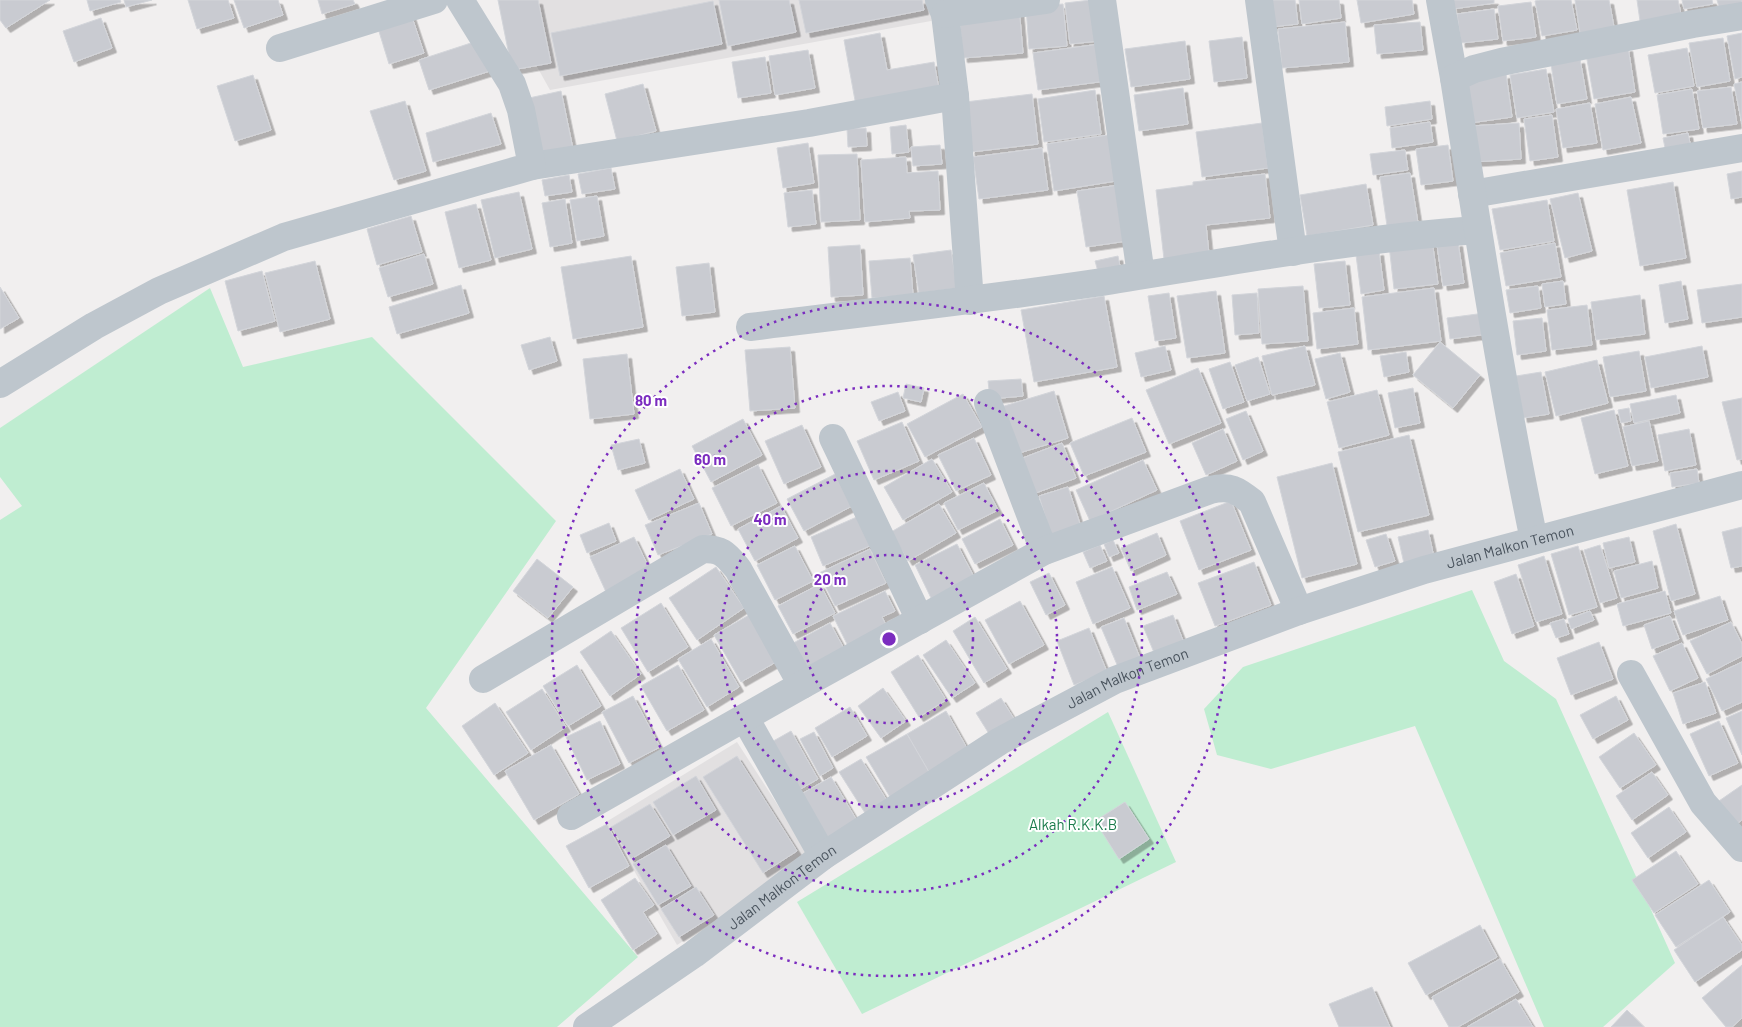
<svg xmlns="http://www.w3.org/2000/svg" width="1742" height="1027" viewBox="0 0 1742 1027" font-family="Barlow,sans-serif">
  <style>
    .education { fill: #e2e0e1 }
    .green { fill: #bfedd1 }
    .building { fill: #c9cbd1; stroke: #d3d5da; filter: url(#shadow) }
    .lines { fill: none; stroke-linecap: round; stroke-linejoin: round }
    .minor { stroke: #bec6cd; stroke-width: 28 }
    .ring { fill: none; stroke: #7b2cbf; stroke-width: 2.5; stroke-dasharray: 2.5 5 }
    .labels { text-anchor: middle; stroke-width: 4; stroke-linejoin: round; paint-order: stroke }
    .street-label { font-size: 15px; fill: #48525c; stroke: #fff }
    .park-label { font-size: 15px; fill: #1a7b4b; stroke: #fff }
    .centre { fill: #7b2cbf; stroke: #fff; stroke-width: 2.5 }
    .ring-label { font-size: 15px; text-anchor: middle; font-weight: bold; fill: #7b2cbf; stroke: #fff; stroke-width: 4; stroke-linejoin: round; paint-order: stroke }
  </style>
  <defs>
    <filter id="shadow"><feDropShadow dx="4.5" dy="4.5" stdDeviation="0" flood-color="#0004"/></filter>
  </defs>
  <rect width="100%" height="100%" fill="#f1efef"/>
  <g class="education">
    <path d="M500,0h474l-20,6 -23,15 -381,69z"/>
    <path d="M737,742l75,116 -135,87 -71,-123z"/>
  </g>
  <g class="green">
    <path d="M210,288l33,79 129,-30 184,184 -130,187 212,249 -81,70h-557v-507l22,-14 -22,-29v-49z"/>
    <path d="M1472,590l32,71 52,38 119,264 -72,64h-59l-129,-301 -144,43 -54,-14 -13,-46 39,-42z"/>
    <path d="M1108,712l68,150 -314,152 -65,-112z"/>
  </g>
  <g class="building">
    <path d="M0,0h50l-44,28 -6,-8z"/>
    <path d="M87,0h33l1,2 -31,9z"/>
    <path d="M124,0h28l-26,7z"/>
    <path d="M188,0h40l6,18 -37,11z"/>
    <path d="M234,0h44l5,15 -39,13z"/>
    <path d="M318,0h35l2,4 -33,10z"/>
    <path d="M498,0h40l13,63 -39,7z"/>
    <path d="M719,0h70l7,32 -68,14z"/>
    <path d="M799,0h123l2,10 -118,23z"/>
    <path d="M1091,0l8,41 -29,3 -5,-41z"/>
    <path d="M1268,0h27l3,24 -27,3z"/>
    <path d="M1299,0h40l2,18 -39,6z"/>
    <path d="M1357,0h55l2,14 -53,9z"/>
    <path d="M1452,0h42v3l-41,6z"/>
    <path d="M1540,0h31l6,30 -35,6 -7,-35z"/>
    <path d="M1575,0h34l5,27 -34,6z"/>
    <path d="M1637,0h41l3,14 -41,7z"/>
    <path d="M1682,0h30l1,4 -29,5z"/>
    <path d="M1717,0h25v4l-23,3z"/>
    <path d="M713,1l9,43 -162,32 -9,-43z"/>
    <path d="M1531,2l5,35 -33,4 -5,-35z"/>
    <path d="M1063,4l4,42 -38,3 -3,-42z"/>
    <path d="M1019,7l4,46 -60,5 -4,-46z"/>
    <path d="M1494,9l4,30 -37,4 -4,-29z"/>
    <path d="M411,14l13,39 -35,11 -12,-39z"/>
    <path d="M101,18l11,30 -38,14 -11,-31z"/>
    <path d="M1345,22l4,40 -67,6 -4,-39z"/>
    <path d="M1420,22l3,28 -46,4 -3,-29z"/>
    <path d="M880,33l7,37 47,-8 5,27 -83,17 -12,-66z"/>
    <path d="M1742,33v44l-7,2 -8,-43z"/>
    <path d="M1242,37l5,41 -33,4 -5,-41z"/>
    <path d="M1723,38l7,43 -33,6 -8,-44z"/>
    <path d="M480,40l10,31 -61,19 -10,-30z"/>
    <path d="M1185,41l5,38 -59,8 -6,-38z"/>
    <path d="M1100,44l6,37 -68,9 -5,-37z"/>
    <path d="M1628,47l7,45 -41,7 -8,-45z"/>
    <path d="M1687,48l7,38 -39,7 -7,-38z"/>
    <path d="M808,50l7,38 -40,7 -6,-39z"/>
    <path d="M765,57l6,36 -33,5 -6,-36z"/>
    <path d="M1580,59l7,40 -30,5 -6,-40z"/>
    <path d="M1546,69l8,43 -37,6 -7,-43z"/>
    <path d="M1506,74l6,43 -42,6 -6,-44z"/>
    <path d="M253,75l18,55 -36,11 -18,-55z"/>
    <path d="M1742,82v42l-8,-40z"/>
    <path d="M643,84l13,47 -39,10 -12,-47z"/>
    <path d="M1731,87l6,37 -34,4 -6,-37z"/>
    <path d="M1183,88l5,36 -49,7 -5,-36z"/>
    <path d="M1692,89l7,40 -36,5 -6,-39z"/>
    <path d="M1095,90l6,44 -57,8 -6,-43z"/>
    <path d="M561,91l13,63 -32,6 -13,-62z"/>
    <path d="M1032,94l6,50 -67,8 -6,-50z"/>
    <path d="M1631,97l10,46 -38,7 -8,-46z"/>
    <path d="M405,101l21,70 -32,9 -24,-69z"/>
    <path d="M1430,101l2,18 -45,7 -2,-19z"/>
    <path d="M1590,103l7,40 -34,5 -7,-39z"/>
    <path d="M491,113l10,31 -68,18 -7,-29z"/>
    <path d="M1552,115l6,42 -28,4 -6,-42z"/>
    <path d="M1430,122l3,20 -41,6 -2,-20z"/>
    <path d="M1262,123l6,45 -66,9 -6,-45z"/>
    <path d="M1519,123l2,36 -48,3 -2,-36z"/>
    <path d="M906,125l3,27 -17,2 -2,-27z"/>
    <path d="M866,128l1,18 -19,1 -1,-18z"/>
    <path d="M1688,133l3,15 -25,5 -3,-15z"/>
    <path d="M1108,135l8,46 -62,10 -7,-47z"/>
    <path d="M808,143l6,40 -31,5 -6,-40z"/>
    <path d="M940,145l2,19 -29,2 -2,-19z"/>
    <path d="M1448,145l5,36 -32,4 -5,-36z"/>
    <path d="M1042,148l6,42 -69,9 -6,-42z"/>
    <path d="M1405,150l3,20 -35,5 -3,-21z"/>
    <path d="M857,154l3,66 -39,2 -3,-67z"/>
    <path d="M906,157l1,16 31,-2 2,39 -31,1 1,7 -45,4 -4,-62z"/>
    <path d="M611,168l4,21 -33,5 -4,-20z"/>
    <path d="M1742,171v26l-11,2 -4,-25z"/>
    <path d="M1410,173l9,56 -31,4 -8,-56z"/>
    <path d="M1265,174l5,44 -64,7 3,29 -45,5 -8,-69 37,-5v-3z"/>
    <path d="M569,175l3,17 -27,4 -3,-16z"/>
    <path d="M1673,182l13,76 -46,8 -13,-76z"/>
    <path d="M1366,184l7,41 -66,11 -7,-41z"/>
    <path d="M1119,185l8,56 -41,6 -9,-56z"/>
    <path d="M812,190l4,34 -28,3 -4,-34z"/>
    <path d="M519,192l13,57 -37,9 -14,-58z"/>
    <path d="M1578,193l14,58 -27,7 -15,-59z"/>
    <path d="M597,196l7,40 -27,5 -7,-41z"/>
    <path d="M565,199l7,44 -22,4 -8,-44z"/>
    <path d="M1547,200l7,41 -54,9 -8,-41z"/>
    <path d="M476,204l15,56 -32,8 -14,-56z"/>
    <path d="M411,216l11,36 -45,13 -10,-36z"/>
    <path d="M1432,240l6,44 -44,5 -5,-44z"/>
    <path d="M1458,242l6,41 -21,3 -6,-41z"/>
    <path d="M1555,243l6,34 -55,9 -6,-33z"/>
    <path d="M860,245l3,50 -32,2 -3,-50z"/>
    <path d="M951,250l6,38 -38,5 -6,-38z"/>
    <path d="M1379,251l5,39 -23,4 -5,-39z"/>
    <path d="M424,254l9,30 -45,13 -9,-29z"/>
    <path d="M631,256l12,71 -70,12 -12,-72z"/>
    <path d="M1118,256l3,15 -22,4 -4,-14z"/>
    <path d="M910,258l3,37 -41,3 -3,-37z"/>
    <path d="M315,261l15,58 -50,13 -15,-59z"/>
    <path d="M1345,261l5,44 -31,3 -5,-44z"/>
    <path d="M709,263l6,49 -33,4 -6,-49z"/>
    <path d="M262,271l13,50 -37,10 -13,-50z"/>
    <path d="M1563,281l3,23 -21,3 -3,-23z"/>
    <path d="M1681,281l7,38 -23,4 -6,-38z"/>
    <path d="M1742,284v33l-40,6 -5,-33z"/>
    <path d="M461,285l8,28 -72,21 -8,-27z"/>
    <path d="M1303,286l5,55 -46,3 -4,-55z"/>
    <path d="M1538,286l3,22 -31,5 -4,-23z"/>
    <path d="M0,287l19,31 -19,11z"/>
    <path d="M1434,288l7,53 -73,9 -6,-53z"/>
    <path d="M1216,291l9,62 -38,5 -10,-62z"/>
    <path d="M1169,293l7,45 -21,3 -7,-45z"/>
    <path d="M1257,293l2,40 -24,2 -3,-40z"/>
    <path d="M1640,295l5,39 -49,6 -5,-38z"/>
    <path d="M1104,296l13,71 -83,15 -13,-72z"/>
    <path d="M1587,305l5,40 -40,5 -5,-40z"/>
    <path d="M1354,308l4,36 -41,5 -4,-36z"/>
    <path d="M1485,313l3,21 -38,5 -3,-21z"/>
    <path d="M1542,318l4,33 -29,4 -4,-34z"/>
    <path d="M550,337l7,24 -28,9 -8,-25z"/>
    <path d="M1440,342l40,33 -27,33 -40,-33z"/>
    <path d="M1165,346l6,24 -30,7 -6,-24z"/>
    <path d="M1305,346l10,39 -43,10 -10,-39z"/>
    <path d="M1702,346l6,31 -57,11 -6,-31z"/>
    <path d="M790,347l5,61 -45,3 -5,-61z"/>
    <path d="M1639,351l7,40 -36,6 -7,-40z"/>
    <path d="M1406,352l3,20 -25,5 -4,-21z"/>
    <path d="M1340,353l10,39 -24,7 -11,-40z"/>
    <path d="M627,354l7,60 -44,5 -7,-60z"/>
    <path d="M1258,357l12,37 -23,7 -12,-36z"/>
    <path d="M1597,360l11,43 -52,13 -11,-44z"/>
    <path d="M1230,362l14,40 -21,7 -14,-40z"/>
    <path d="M1198,368l23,55 -52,21 -23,-54z"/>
    <path d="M1541,372l8,42 -26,4 -7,-42z"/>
    <path d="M1021,379l2,17 -33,3 -2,-18z"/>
    <path d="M906,384l18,4 -3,14 -18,-4z"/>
    <path d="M1413,388l7,35 -25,5 -7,-35z"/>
    <path d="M1377,390l12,45 -50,13 -12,-46z"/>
    <path d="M1054,391l14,47 -52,16 -15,-47z"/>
    <path d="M898,392l7,19 -26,10 -8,-19z"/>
    <path d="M963,394l19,33 -57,30 -18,-33z"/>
    <path d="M1676,395l4,18 -46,10 -4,-19z"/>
    <path d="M1742,398v61l-5,1 -15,-58z"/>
    <path d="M1629,408l2,13 -10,2 -3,-13z"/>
    <path d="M1614,410l14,56 -33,8 -14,-56z"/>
    <path d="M1246,411l17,40 -20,9 -17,-41z"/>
    <path d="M1132,418l14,34 -62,24 -14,-33z"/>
    <path d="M743,419l19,36 -51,27 -19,-36z"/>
    <path d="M1649,421l9,40 -26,5 -9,-39z"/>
    <path d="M902,422l17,39 -45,19 -17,-39z"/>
    <path d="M802,425l19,42 -37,17 -19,-43z"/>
    <path d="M1223,429l14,32 -31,14 -14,-32z"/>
    <path d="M1689,429l7,36 -31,6 -7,-36z"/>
    <path d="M1409,435l20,80 -71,17 -20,-80z"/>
    <path d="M974,438l17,37 -35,16 -18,-36z"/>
    <path d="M639,439l6,24 -27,7 -7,-25z"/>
    <path d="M1062,443l14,35 -43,16 -13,-35z"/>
    <path d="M932,459l20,33 -49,28 -19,-33z"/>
    <path d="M1143,460l14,30 -67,31 -14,-31z"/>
    <path d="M1332,463l25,101 -55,14 -25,-101z"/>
    <path d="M758,465l19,38 -46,23 -19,-38z"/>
    <path d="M680,469l14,30 -45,21 -14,-30z"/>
    <path d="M1697,469l2,14 -27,4 -2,-14z"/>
    <path d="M839,472l17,32 -52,27 -17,-32z"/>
    <path d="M984,483l14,27 -40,20 -14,-27z"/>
    <path d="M1068,487l13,40 -30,8 -12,-39z"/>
    <path d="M1231,501l20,49 -52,20 -19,-49z"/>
    <path d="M699,503l13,31 -54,21 -13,-30z"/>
    <path d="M939,504l17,29 -48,28 -17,-29z"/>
    <path d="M781,506l17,32 -43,23 -17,-32z"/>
    <path d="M859,516l13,29 -49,21 -12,-29z"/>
    <path d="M1000,519l13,26 -38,19 -13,-25z"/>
    <path d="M609,523l7,18 -29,12 -7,-18z"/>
    <path d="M1676,524l19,70 -24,7 -18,-70z"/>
    <path d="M1742,527v39l-11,2 -9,-36z"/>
    <path d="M1428,530l7,32 -30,6 -7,-31z"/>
    <path d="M1157,533l9,22 -35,16 -10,-23z"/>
    <path d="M1386,534l9,27 -20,6 -9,-27z"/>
    <path d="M634,537l17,35 -45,20 -16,-35z"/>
    <path d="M1629,537l6,25 -26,6 -6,-25z"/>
    <path d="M1113,540l6,13 -10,4 -5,-13z"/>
    <path d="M957,544l17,33 -43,21 -16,-33z"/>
    <path d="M1100,545l7,16 -17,7 -7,-16z"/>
    <path d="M1600,545l17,53 -17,5 -16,-53z"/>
    <path d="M795,546l18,35 -38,19 -18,-35z"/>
    <path d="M1578,546l19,61 -28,8 -18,-61z"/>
    <path d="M870,549l16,34 -51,23 -16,-33z"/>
    <path d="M1544,556l18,58 -26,8 -18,-57z"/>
    <path d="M537,559l36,28 -25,31 -35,-27z"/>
    <path d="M1652,561l6,27 -37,10 -7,-27z"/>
    <path d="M1254,562l17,43 -56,21 -17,-43z"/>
    <path d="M716,567l28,41 -47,32 -28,-42z"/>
    <path d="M1112,567l18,41 -37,16 -17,-42z"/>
    <path d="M1167,572l10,22 -40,16 -8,-23z"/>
    <path d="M1049,573l16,32 -19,10 -16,-33z"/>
    <path d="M1516,574l18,52 -22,8 -18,-52z"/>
    <path d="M820,584l15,29 -42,21 -15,-28z"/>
    <path d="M885,591l10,20 -13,6 8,16 -39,19 -18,-36z"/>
    <path d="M1665,591l6,22 -48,13 -6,-22z"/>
    <path d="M1720,596l8,24 -45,15 -9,-24z"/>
    <path d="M1020,601l24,44 -35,19 -24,-44z"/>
    <path d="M661,603l27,44 -40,25 -27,-44z"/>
    <path d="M1590,611l4,9 -23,9 -3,-10z"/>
    <path d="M749,615l27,47 -35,20 -27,-47z"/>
    <path d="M1173,615l11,28 -29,12 -12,-29z"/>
    <path d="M1670,616l9,23 -27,10 -8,-24z"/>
    <path d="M975,617l32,52 -23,14 -31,-52z"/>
    <path d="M1124,618l16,40 -22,9 -17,-40z"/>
    <path d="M1564,619l5,15 -13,4 -6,-15z"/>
    <path d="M1731,622l11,22v12l-35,18 -17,-33z"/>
    <path d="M830,623l18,33 -44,24 -18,-33z"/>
    <path d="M1089,628l18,44 -33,13 -17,-44z"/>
    <path d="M611,631l30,43 -31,22 -30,-44z"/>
    <path d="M711,639l28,48 -32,20 -29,-48z"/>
    <path d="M946,640l29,43 -23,15 -29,-43z"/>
    <path d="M1599,642l14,37 -42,16 -14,-37z"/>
    <path d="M1682,643l16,35 -28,13 -17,-35z"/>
    <path d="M918,655l28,45 -27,17 -28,-45z"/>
    <path d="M1742,662v40l-20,9 -16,-32z"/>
    <path d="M577,665l24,41 -33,20 -25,-40z"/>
    <path d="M678,665l26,45 -37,21 -26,-45z"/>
    <path d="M1705,682l11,31 -33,11 -10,-31z"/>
    <path d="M883,688l23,33 -25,17 -23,-32z"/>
    <path d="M542,689l24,38 -35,23 -25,-38z"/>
    <path d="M633,696l27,51 -31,16 -27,-51z"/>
    <path d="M1616,696l12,24 -35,19 -13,-24z"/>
    <path d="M1001,698l15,24 -25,15 -15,-24z"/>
    <path d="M495,703l33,50 -34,22 -32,-49z"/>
    <path d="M850,707l17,29 -35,21 -17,-29z"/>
    <path d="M946,711l26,46 -39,22 -26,-45z"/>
    <path d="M1742,711v44l-16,-37z"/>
    <path d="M600,721l20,43 -33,16 -21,-43z"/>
    <path d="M1719,721l19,42 -29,13 -19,-42z"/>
    <path d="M791,731l27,48 -23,13 -27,-48z"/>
    <path d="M814,732l19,36 -13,8 -20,-37z"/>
    <path d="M1634,733l22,32 -36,23 -21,-31z"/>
    <path d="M907,734l26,45 -40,23 -27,-45z"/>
    <path d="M551,745l28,49 -45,26 -29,-49z"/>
    <path d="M737,756l60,95 -34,22 -60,-96z"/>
    <path d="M861,759l25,40 -21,14 -26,-41z"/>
    <path d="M1652,772l16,23 -36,25 -16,-24z"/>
    <path d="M696,776l20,34 -43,25 -20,-33z"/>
    <path d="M831,777l28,47 -33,19 -28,-47z"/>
    <path d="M1742,785v35l-10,7 -16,-24z"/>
    <path d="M1125,802l24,37 -30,20 -24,-38z"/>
    <path d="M650,804l20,32 -39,23 -20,-32z"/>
    <path d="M1669,807l17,25 -38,26 -17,-25z"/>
    <path d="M607,824l22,42 -40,22 -23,-42z"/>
    <path d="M666,845l25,41 -33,19 -25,-41z"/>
    <path d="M1676,851l22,33 -44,29 -22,-33z"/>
    <path d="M635,878l19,27 -11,7 14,22 -24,16 -32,-50z"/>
    <path d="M1709,880l21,32 -54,35 -21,-32z"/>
    <path d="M696,887l18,28 -35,22 -18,-28z"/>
    <path d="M1723,917l19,28v5l-47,32 -21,-32z"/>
    <path d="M1480,925l17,32 -71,38 -18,-32z"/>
    <path d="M1500,959l19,33 -61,35h-9l-17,-30z"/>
    <path d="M1742,965v53l-10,9h-6l-24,-29z"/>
    <path d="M1372,987l18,40h-51l-10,-23z"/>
    <path d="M1516,999l17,28h-66z"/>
    <path d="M1627,1010l17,17h-33z"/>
  </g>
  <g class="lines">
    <g class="minor">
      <path d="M939,0l6,14 10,82 15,205"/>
      <path d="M1102,0l39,275"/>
      <path d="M1259,0l34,252"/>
      <path d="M1440,0l14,78"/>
      <path d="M945,14l101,-14"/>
      <path d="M280,48l154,-48"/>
      <path d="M532,166l277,-43 146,-27"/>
      <path d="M1472,194l270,-46"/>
      <path d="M750,327c115,-14 230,-27 345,-44 127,-20 254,-44 383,-53"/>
      <path d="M0,384l94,-58 65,-35 125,-54 248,-71 -11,-56 -9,-26 -52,-84"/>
      <path d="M988,403l56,148"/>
      <path d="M833,438l87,182"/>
      <path d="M1534,540c-32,-153 -56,-308 -80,-462l20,-9 27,-7 192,-38 49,-8"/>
      <path d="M1631,674l72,129 39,45"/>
      <path d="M483,679l220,-130c20,0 23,6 35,20l64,116"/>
      <path d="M745,718l78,138"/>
      <path d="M571,816l231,-131 242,-134 166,-61c20,-5 27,0 42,12l47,109"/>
      <path id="s1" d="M587,1027l107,-73 129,-98 177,-115 115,-61 184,-69 125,-41 318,-85"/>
    </g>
  </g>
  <g class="ring">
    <circle cx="889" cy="639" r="84"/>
    <circle cx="889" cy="639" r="168"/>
    <circle cx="889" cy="639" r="253"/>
    <circle cx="889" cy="639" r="337"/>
  </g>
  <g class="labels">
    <g class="street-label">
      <text dy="5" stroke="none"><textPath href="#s1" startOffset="1050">Jalan Malkon Temon</textPath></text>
      <text dy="5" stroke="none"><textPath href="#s1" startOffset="645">Jalan Malkon Temon</textPath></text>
      <text dy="5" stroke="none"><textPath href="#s1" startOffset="240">Jalan Malkon Temon</textPath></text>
    </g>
    <g class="park-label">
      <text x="1073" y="830">Alkah R.K.K.B</text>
    </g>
  </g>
  <circle cx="889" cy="639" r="8" class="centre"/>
  <g class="ring-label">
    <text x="651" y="406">80 m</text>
    <text x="710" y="465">60 m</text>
    <text x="770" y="525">40 m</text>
    <text x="830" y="585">20 m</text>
  </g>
</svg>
